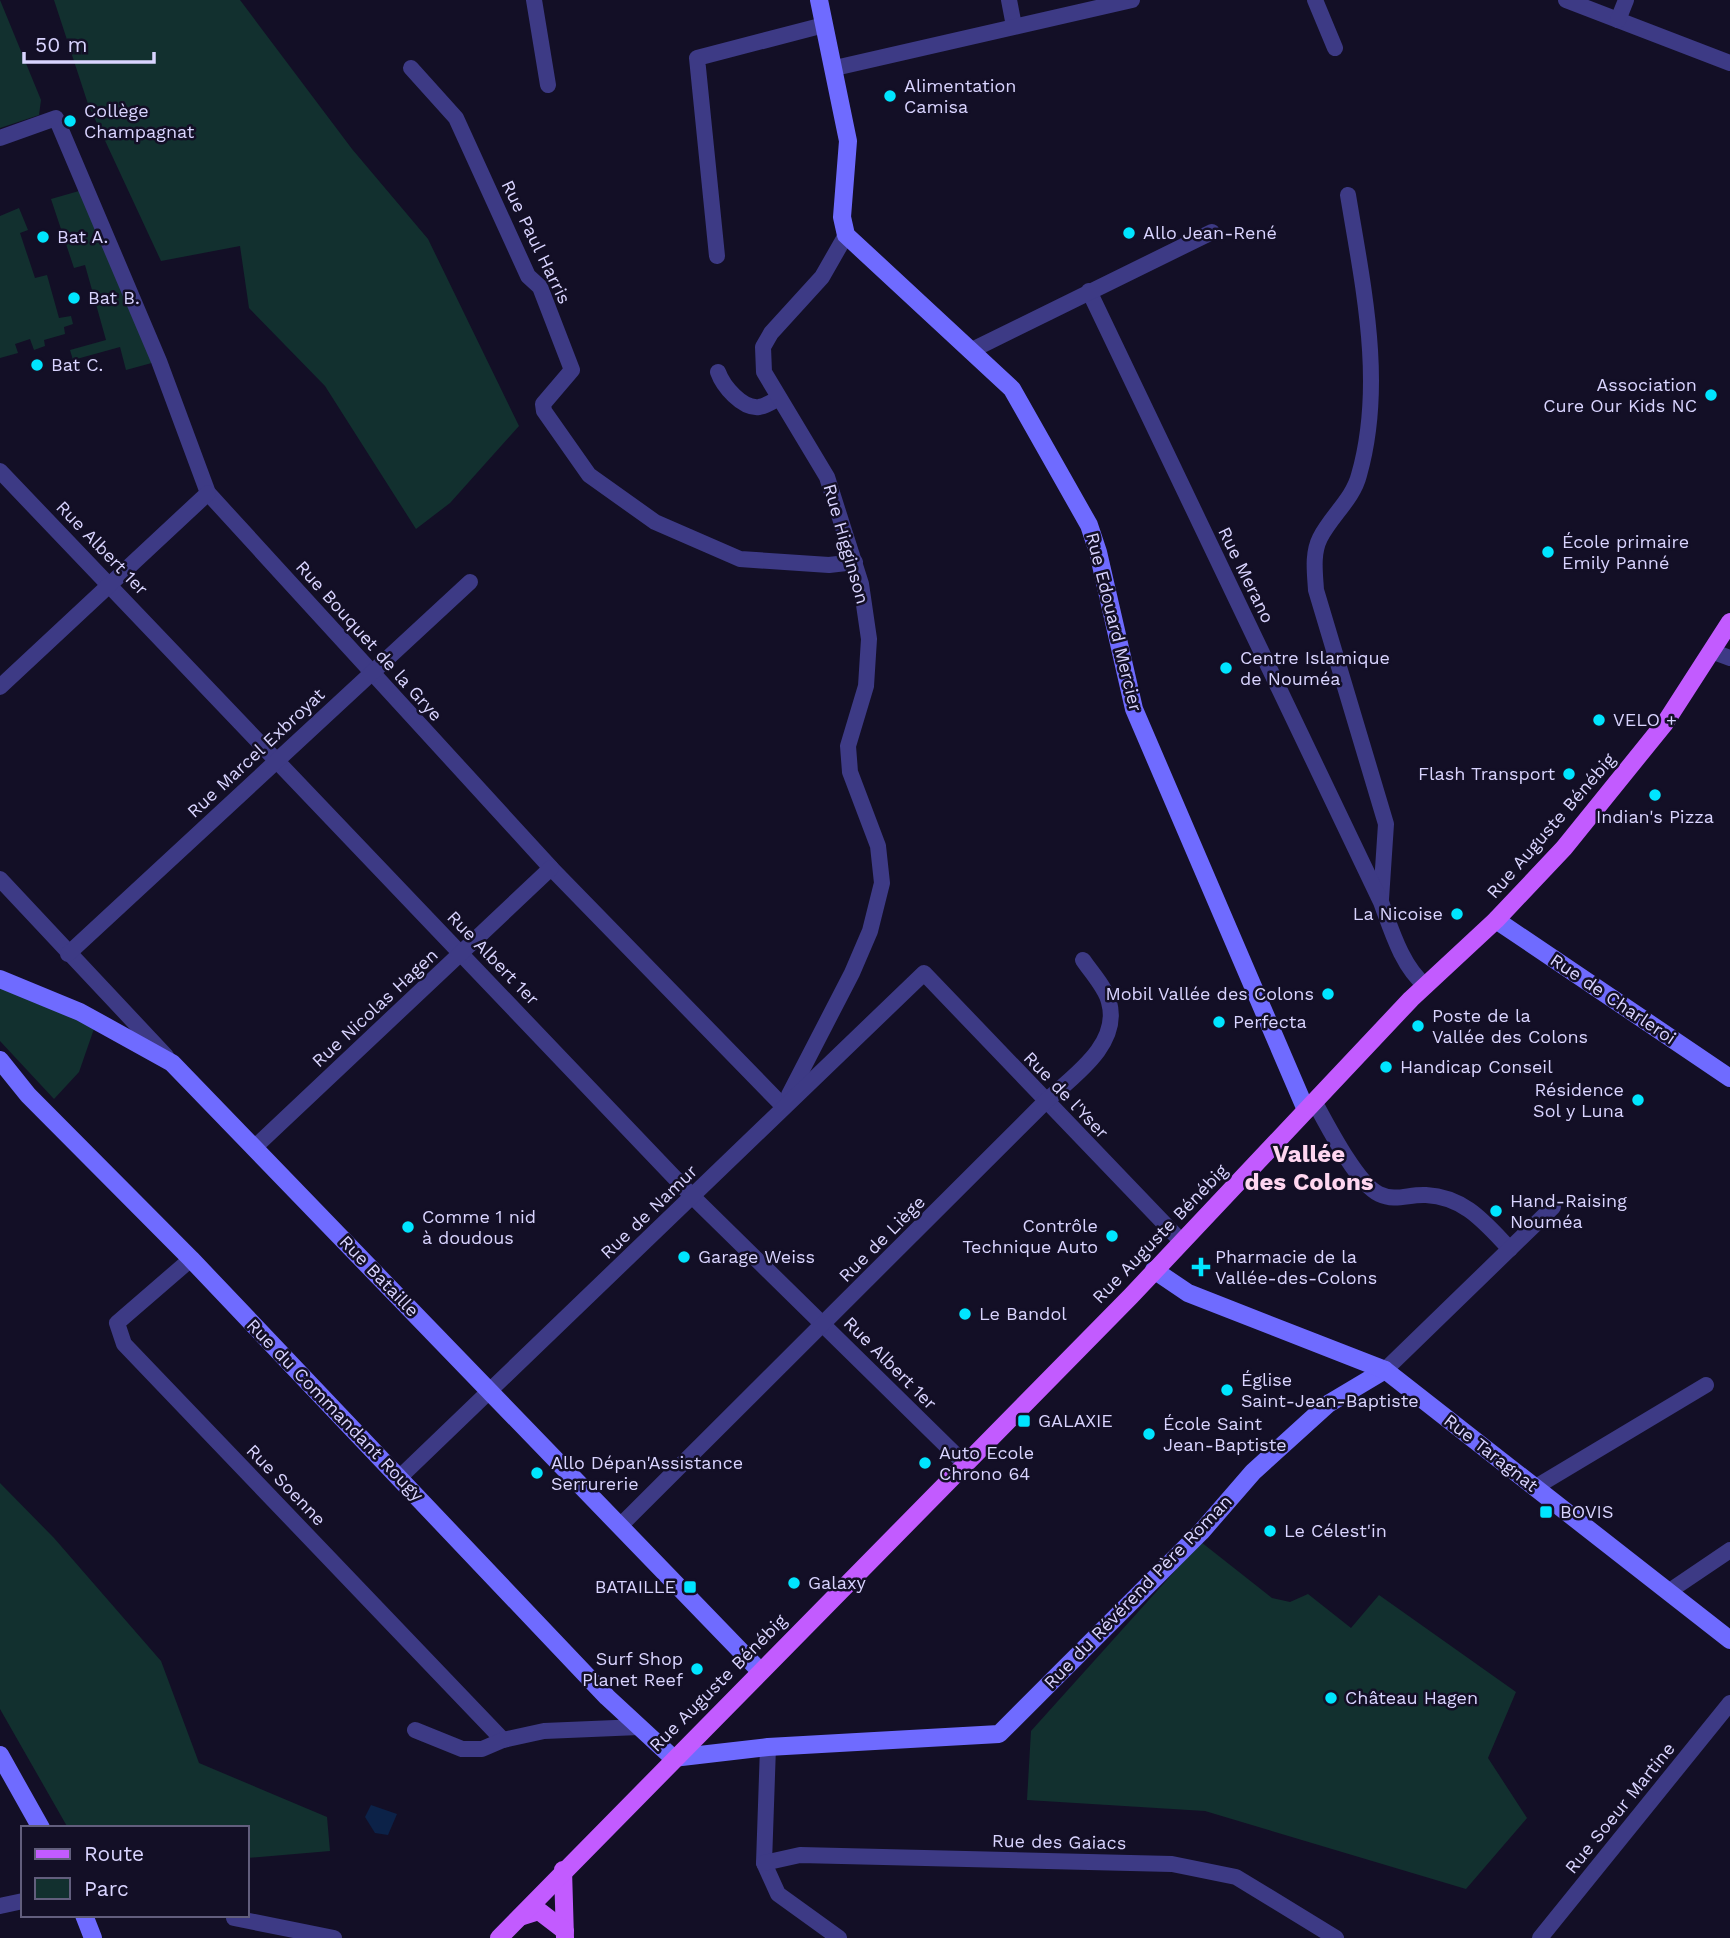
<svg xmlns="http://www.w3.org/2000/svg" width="1730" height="1938" viewBox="0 0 1730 1938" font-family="'Work Sans',sans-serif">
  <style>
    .green { fill: #12302f }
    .water { fill: #0c2248 }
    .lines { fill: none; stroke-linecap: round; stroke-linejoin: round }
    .street { stroke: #3d3a85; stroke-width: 16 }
    .secondary { stroke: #6f6bff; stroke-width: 18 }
    .primary { stroke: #c25bff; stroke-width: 18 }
    .poi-dot { fill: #00e5ff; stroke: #130f26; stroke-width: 2.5 }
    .labels { text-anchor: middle; stroke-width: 5; stroke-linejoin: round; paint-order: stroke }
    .poi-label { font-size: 18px; fill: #d9d4ff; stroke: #130f26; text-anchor: start }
    .street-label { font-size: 18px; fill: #d9d4ff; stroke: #130f26 }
    .district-label { font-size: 24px; font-weight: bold; fill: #ffd6f0; stroke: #130f26 }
  </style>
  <rect width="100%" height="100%" fill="#130f26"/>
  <g class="green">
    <path d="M0,0l41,100 -2,15 -39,13z"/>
    <path d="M54,0h186l112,149 76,90 91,187 -69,77 -34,26 -91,-143 -76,-78 -9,-62 -79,15 -73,-157z"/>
    <path d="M86,189l73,172 -33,9 -6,-23 -47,13 -3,-10 36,-10 -21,-75 -11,3 -23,-69z"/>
    <path d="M19,208l9,22 -8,3 15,45 12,-3 12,43 12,-2 2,8 -9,3 1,7 -21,6 1,6 -11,4 -4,-11 -15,5 3,9 -18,5v-142z"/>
    <path d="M0,984l96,39 -17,49 -25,27 -54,-58z"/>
    <path d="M0,1483l54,55 107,123 38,102 128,54 3,34 -83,7v-30h-179l-68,-119z"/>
    <path d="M1201,1542l71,56 18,4 18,-8 43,34 28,-33 137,97 -28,66 39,60 -61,71 -261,-78 -178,-11 4,-69z"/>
  </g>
  <path class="water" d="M371,1805l26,9 -9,21 -13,-2 -10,-16z"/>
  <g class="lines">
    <g class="street">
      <path d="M534,0l14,85"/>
      <path d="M1009,0l5,26"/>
      <path d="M1315,0l20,48"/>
      <path d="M1566,0l164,63"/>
      <path d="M1618,20l8,-20"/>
      <path d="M411,68l45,50 72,158 12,11 32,83 -29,34 1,7 45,64 66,47 85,37 89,6 26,-3"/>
      <path d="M835,68l297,-68"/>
      <path d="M0,138l56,-20 103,243 49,132 343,375 232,238"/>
      <path d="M1348,195c15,91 37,189 11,280 -6,24 -28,41 -39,63 -8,16 -5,35 -4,52l70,234 -5,75"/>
      <path d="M717,256l-20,-198 127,-33"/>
      <path d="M1089,291l292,611c10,27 21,65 45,84"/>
      <path d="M970,351l242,-119"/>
      <path d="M718,372c5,14 24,37 41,35 7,-1 14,-6 20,-9"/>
      <path d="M0,471l694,727 272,267"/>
      <path d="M1711,651l19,7"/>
      <path d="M0,687l208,-194"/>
      <path d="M0,879l166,177"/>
      <path d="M68,954l402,-372"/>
      <path d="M789,1095l63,-122 18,-42 12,-48 -4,-37 -28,-74 -2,-26 18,-60 3,-47 -8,-55 -34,-107 -63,-105 -1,-25 8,-14 51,-56 24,-42"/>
      <path d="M1314,1101c12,22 43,83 65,93 17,8 29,0 47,1 39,2 59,28 84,54"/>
      <path d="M255,1147l296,-279"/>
      <path d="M191,1259l-74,64 7,21 379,396"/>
      <path d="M1385,1370l168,-163"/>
      <path d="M399,1478l525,-505 258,269"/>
      <path d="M1534,1488l172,-103"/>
      <path d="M620,1526l425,-424c27,-25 76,-57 64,-100 -3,-14 -18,-30 -26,-42"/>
      <path d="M1668,1592l62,-42"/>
      <path d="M415,1730l47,19h20l21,-9 41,-9 95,-4"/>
      <path d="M768,1747l-4,116 14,31 61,44"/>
      <path d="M764,1863l36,-8 372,9 64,13 100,61"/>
      <path d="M0,1906l23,-5"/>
      <path d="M234,1918l100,20"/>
      <path d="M1540,1938l190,-235"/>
    </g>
    <g class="secondary">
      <path d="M819,0l29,141 -6,76 4,18 166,154 77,136 9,27 36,157 172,401"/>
      <path d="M1496,920l234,158"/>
      <path d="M0,979l80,33 92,51 588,608"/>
      <path d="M0,1060l28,35 163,164 416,438 66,61 95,-11 231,-13 202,-202 52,-60 75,-68 57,-34"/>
      <path d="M1154,1270l34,23 197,77 345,270"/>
      <path d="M0,1755l41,73"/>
      <path d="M84,1915l9,23"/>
    </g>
    <g class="primary">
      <path d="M563,1870l2,68"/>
      <path d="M520,1917l19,-6 26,20"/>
      <path d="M499,1938l632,-642 280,-297 85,-79 68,-72 101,-125 65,-101"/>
    </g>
  </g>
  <g class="poi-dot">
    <circle cx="890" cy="96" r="7"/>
    <circle cx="70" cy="121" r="7"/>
    <circle cx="1129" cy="233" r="7"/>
    <circle cx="43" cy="237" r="7"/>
    <circle cx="74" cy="298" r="7"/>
    <circle cx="37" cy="365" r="7"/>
    <circle cx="1711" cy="395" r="7"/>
    <circle cx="1548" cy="552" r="7"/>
    <circle cx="1226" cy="668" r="7"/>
    <circle cx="1599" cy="720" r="7"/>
    <circle cx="1569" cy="774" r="7"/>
    <circle cx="1655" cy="795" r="7"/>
    <circle cx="1457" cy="914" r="7"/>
    <circle cx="1328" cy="994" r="7"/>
    <circle cx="1219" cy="1022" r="7"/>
    <circle cx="1418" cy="1026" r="7"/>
    <circle cx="1386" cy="1067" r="7"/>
    <circle cx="1638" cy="1100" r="7"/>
    <circle cx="1496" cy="1211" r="7"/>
    <circle cx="408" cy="1227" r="7"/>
    <circle cx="1112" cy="1236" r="7"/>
    <circle cx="684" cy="1257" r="7"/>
    <path d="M1197.5 1256.5h7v7h7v7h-7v7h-7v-7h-7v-7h7z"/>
    <circle cx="965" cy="1314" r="7"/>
    <circle cx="1227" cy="1390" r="7"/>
    <rect x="1017" y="1414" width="14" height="14" rx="3.5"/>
    <circle cx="1149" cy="1434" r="7"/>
    <circle cx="925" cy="1463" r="7"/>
    <circle cx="537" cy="1473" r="7"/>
    <rect x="1539" y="1505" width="14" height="14" rx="3.5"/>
    <circle cx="1270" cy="1531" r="7"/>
    <circle cx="794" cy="1583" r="7"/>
    <rect x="683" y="1580" width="14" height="14" rx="3.5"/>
    <circle cx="697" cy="1669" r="7"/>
    <circle cx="1331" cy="1698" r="7"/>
  </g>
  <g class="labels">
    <g class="poi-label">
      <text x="904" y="92">Alimentation<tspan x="904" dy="21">Camisa</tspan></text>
      <text x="84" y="117">Collège<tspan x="84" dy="21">Champagnat</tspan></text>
      <text x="1143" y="239">Allo Jean-René</text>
      <text x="57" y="243">Bat A.</text>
      <text x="88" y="304">Bat B.</text>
      <text x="51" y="371">Bat C.</text>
      <text x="1697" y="391" text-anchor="end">Association<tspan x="1697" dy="21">Cure Our Kids NC</tspan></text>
      <text x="1562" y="548">École primaire<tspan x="1562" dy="21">Emily Panné</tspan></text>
      <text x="1240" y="664">Centre Islamique<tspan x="1240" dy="21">de Nouméa</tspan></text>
      <text x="1613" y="726">VELO +</text>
      <text x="1555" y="780" text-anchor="end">Flash Transport</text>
      <text x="1655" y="823" text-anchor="middle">Indian's Pizza</text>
      <text x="1443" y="920" text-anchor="end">La Nicoise</text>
      <text x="1314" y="1000" text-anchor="end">Mobil Vallée des Colons</text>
      <text x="1432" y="1022">Poste de la<tspan x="1432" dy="21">Vallée des Colons</tspan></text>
      <text x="1233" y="1028">Perfecta</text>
      <text x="1400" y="1073">Handicap Conseil</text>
      <text x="1624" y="1096" text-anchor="end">Résidence<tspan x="1624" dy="21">Sol y Luna</tspan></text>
      <text x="1510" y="1207">Hand-Raising<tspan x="1510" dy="21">Nouméa</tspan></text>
      <text x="422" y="1223">Comme 1 nid<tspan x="422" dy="21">à doudous</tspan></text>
      <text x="1098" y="1232" text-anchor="end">Contrôle<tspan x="1098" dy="21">Technique Auto</tspan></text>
      <text x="698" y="1263">Garage Weiss</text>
      <text x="1215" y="1263">Pharmacie de la<tspan x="1215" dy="21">Vallée-des-Colons</tspan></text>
      <text x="979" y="1320">Le Bandol</text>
      <text x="1241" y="1386">Église<tspan x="1241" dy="21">Saint-Jean-Baptiste</tspan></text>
      <text x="1038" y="1427">GALAXIE</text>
      <text x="1163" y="1430">École Saint<tspan x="1163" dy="21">Jean-Baptiste</tspan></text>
      <text x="939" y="1459">Auto Ecole<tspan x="939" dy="21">Chrono 64</tspan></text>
      <text x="551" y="1469">Allo Dépan'Assistance<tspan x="551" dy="21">Serrurerie</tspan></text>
      <text x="1560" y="1518">BOVIS</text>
      <text x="1284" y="1537">Le Célest'in</text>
      <text x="808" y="1589">Galaxy</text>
      <text x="676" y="1593" text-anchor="end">BATAILLE</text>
      <text x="683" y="1665" text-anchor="end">Surf Shop<tspan x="683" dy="21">Planet Reef</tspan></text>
      <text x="1345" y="1704">Château Hagen</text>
    </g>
    <g class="street-label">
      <text transform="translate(536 242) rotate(64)" y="6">Rue Paul Harris</text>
      <text transform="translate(846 544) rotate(74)" y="6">Rue Higginson</text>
      <text transform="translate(102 548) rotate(46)" y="6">Rue Albert 1er</text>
      <text transform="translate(1246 575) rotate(64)" y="6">Rue Merano</text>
      <text transform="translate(1114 622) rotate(76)" y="6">Rue Edouard Mercier</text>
      <text transform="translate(369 641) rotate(48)" y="6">Rue Bouquet de la Grye</text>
      <text transform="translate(256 753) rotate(-43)" y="6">Rue Marcel Exbroyat</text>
      <text transform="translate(1551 826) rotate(-49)" y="6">Rue Auguste Bénébig</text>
      <text transform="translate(493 958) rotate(46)" y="6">Rue Albert 1er</text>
      <text transform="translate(1613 999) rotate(34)" y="6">Rue de Charleroi</text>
      <text transform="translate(375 1008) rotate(-43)" y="6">Rue Nicolas Hagen</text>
      <text transform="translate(1066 1095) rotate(46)" y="6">Rue de l'Yser</text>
      <text transform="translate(649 1212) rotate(-44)" y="6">Rue de Namur</text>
      <text transform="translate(1160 1234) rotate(-46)" y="6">Rue Auguste Bénébig</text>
      <text transform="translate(882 1239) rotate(-45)" y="6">Rue de Liège</text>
      <text transform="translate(379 1276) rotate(46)" y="6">Rue Bataille</text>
      <text transform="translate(890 1363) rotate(45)" y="6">Rue Albert 1er</text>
      <text transform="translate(335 1410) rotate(46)" y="6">Rue du Commandant Rougy</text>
      <text transform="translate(1491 1453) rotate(38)" y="6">Rue Taragnat</text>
      <text transform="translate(286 1485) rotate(46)" y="6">Rue Soenne</text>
      <text transform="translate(1138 1592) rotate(-46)" y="6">Rue du Révérend Père Roman</text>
      <text transform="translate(718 1683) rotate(-45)" y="6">Rue Auguste Bénébig</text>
      <text transform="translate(1620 1808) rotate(-51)" y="6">Rue Soeur Martine</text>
      <text transform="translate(1059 1842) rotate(1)" y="6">Rue des Gaiacs</text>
    </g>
    <g class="district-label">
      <text x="1309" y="1162">Vallée<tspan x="1309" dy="28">des Colons</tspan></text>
    </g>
  </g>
  <rect x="21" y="1826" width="228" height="91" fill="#130f26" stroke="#625e7d" stroke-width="2"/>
  <rect x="35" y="1849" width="35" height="10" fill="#c25bff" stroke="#625e7d" stroke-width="2"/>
  <text x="84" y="1861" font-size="21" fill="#d9d4ff">Route</text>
  <rect x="35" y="1878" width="35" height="21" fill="#12302f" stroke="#625e7d" stroke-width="2"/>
  <text x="84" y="1896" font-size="21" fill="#d9d4ff">Parc</text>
  <path d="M24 52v10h130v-10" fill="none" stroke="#d9d4ff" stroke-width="3.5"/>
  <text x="35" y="52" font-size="21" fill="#d9d4ff" stroke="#130f26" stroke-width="5" paint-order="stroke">50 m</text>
</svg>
